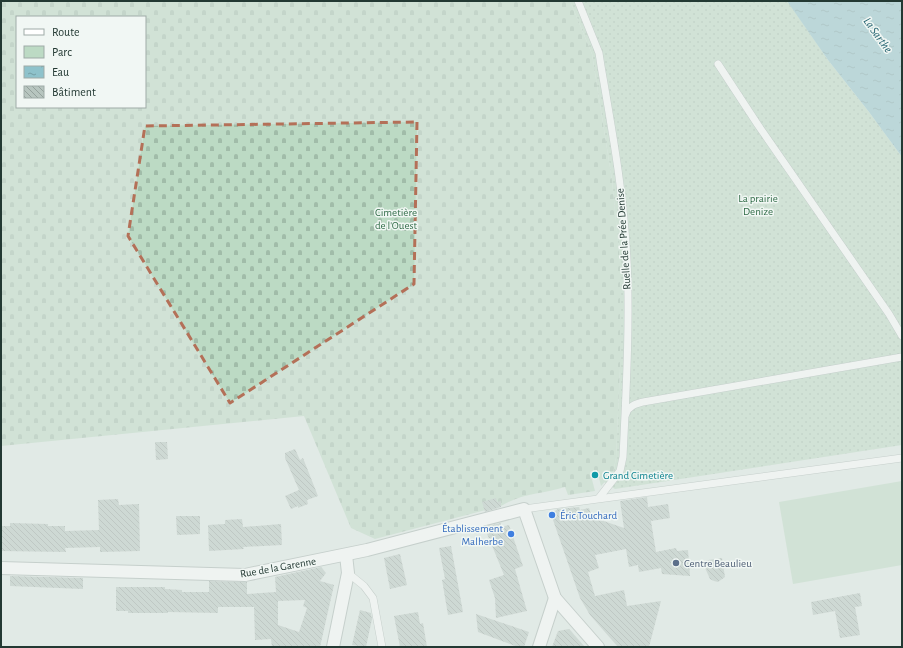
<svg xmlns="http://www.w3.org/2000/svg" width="903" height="648" viewBox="0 0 903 648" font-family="'Alegreya Sans',sans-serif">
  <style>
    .grass { fill: url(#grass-dots) }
    .cemetery { fill: url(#cemetery-stones); fill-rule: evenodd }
    .park { fill: #bcdac4 }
    .water { fill: url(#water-ripples) }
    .building { fill: url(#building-back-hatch); fill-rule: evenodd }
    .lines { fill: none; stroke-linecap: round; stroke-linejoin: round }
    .lane-casing { stroke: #a4b1ad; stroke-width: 8 }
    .street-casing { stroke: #a4b1ad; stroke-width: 14 }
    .lane { stroke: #fff; stroke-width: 7 }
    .street { stroke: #fff; stroke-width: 12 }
    .marked { fill: none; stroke: #b47058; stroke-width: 3; stroke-dasharray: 8 5; stroke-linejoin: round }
    .culture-dot { fill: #0f9aa8; stroke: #f1f7f4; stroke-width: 1.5 }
    .shop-dot { fill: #3f7fe0; stroke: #f1f7f4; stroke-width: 1.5 }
    .service-dot { fill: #5c6f8a; stroke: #f1f7f4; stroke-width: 1.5 }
    .labels { text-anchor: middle; stroke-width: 3; stroke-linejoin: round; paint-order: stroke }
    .park-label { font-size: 11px; fill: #316c48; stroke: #f1f7f4 }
    .street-label { font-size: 11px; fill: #233933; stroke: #f1f7f4 }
    .culture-label { font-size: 11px; fill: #0d838f; stroke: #f1f7f4; text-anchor: start }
    .shop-label { font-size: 11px; fill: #366cbe; stroke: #f1f7f4; text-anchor: start }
    .service-label { font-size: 11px; fill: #4e5e75; stroke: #f1f7f4; text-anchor: start }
    .water-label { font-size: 12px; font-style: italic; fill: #236370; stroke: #f1f7f4 }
  </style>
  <defs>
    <pattern id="grass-dots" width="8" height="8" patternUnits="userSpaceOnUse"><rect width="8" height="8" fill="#bcdac4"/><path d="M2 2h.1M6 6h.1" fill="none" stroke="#a1bca9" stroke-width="1.8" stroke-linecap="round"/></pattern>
    <pattern id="cemetery-stones" width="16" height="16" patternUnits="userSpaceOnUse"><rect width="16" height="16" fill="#bcdac4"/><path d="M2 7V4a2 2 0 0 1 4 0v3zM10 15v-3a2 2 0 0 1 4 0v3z" fill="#a1bca9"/></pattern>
    <pattern id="water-ripples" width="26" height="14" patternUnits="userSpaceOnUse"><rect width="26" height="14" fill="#8ec2cb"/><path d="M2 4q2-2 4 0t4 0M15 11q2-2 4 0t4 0" fill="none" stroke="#749fa5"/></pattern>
    <pattern id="building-back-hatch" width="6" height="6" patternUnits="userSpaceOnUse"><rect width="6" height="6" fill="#b7c5bf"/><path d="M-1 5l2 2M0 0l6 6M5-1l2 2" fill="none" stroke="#94a19c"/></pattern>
  </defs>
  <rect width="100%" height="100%" fill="#e1eae6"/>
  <path class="grass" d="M570,1h217l4,5 37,54 41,52 33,45v288l-287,44 -11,-7 9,-9 3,-15 4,-90v-106l-8,-82 -20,-126z"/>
  <path class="cemetery" d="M1,1h569l22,53 20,126 8,82v106l-4,90 -3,15 -12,13 -4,-16 -7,2 5,19 -27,4 -3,-8c-22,7 -43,6 -64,19l-126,33 -24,-11 -47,-112 -303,30zM17,17h128v90h-128z"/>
  <path class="park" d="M902,481v84l-109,19 -14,-82z"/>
  <path class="water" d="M787,1h115v156l-33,-45 -41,-52z"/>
  <g class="building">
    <path d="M155,442h12l1,17 -12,1z"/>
    <path d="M295,449l5,11 3,-2 15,38 -11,4 1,4 -10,4v-2l-7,3 -6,-13 14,-6 -14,-32v-5z"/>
    <path d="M647,497l1,10 20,-3 2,14 -19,3 5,31 20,-4 1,3 11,-1 2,26 -28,-2 -1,-6 -22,4 -1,-7 -9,2 -3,-18 -31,6 4,13 -11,4 7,24 29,-6 3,16 34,-5 -12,46h-31l-28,-32 -10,-17 -28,-81v-4l6,-4 21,-2 1,3 9,-2 3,9 32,11 -4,-27z"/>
    <path d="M496,498l1,4 4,-1v6l-16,5 -3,-10z"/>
    <path d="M118,499l1,6 20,-1 1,47 -40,1v-5l-35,1 1,4 -65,-1v-25h9v-3l38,1v2h17v5l34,-1 -1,-30z"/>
    <path d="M176,516h24v18l-23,1z"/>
    <path d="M242,519l1,8 38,-3 1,21 -39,2 1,2 -35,2 -1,-26 17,-1v-4z"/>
    <path d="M501,523v4l8,-2 14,41 -8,3 12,42 -31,7 -1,-20 -6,-18 15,-5 -18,-44 3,-1 -1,-4z"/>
    <path d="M451,546l12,66 -15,3 -6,-35 3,-1 -6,-31z"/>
    <path d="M400,554l7,31 -17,4 -6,-31z"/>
    <path d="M722,558l3,19 -7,5 -4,-1 -4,-2 -8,-18z"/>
    <path d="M321,567l5,6 -6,8 14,4 -14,62h-48l-1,-8 -16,1 -1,-33h-36v6l-50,-1v1h-40v-2h-12v-24h49v2l17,1v2h27v-11l38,1v12l29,-2 -1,-15zM305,600l-2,6 4,2 -8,24 -21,-7v-24z"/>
    <path d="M10,576l73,2v11l-73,-3z"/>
    <path d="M860,593l2,13 -7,1 5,28 -20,3 -5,-27 -22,4 -2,-13z"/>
    <path d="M360,610l11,3 1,6 -6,28 -14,-2z"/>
    <path d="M418,612l2,12 3,-1 4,24h-27l-6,-31z"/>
    <path d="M476,614l53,18 -5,15h-6l-40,-15z"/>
    <path d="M569,629l16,18h-33l6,-16z"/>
  </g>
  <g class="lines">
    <defs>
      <g id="lane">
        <path d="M578,1l21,52 2,13c11,64 23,129 26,194 3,66 -1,132 -4,197l-3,14 -21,27"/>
        <path d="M718,64l40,61 131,189 13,22"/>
        <path d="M626,414c2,-8 10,-10 17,-12l259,-45"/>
        <path d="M524,509l378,-51"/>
        <path d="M348,573l16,13 9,12 9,49"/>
      </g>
      <g id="street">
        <path d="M1,568l244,7 122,-25 157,-41 31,89 43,49"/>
        <path d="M333,647l15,-74 -2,-18"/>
        <path d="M539,647l16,-49"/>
      </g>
    </defs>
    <use href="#lane" class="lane-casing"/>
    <use href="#street" class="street-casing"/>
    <use href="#lane" class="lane"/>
    <use href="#street" class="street"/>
  </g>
  <path d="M0 0H903V648H0ZM417,122l-3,162 -184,119 -102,-167 17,-110z" fill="#e1eae6" fill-opacity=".55" fill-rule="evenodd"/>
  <path class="marked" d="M417,122l-3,162 -184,119 -102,-167 17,-110z"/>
  <circle class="culture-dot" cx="595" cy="475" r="4"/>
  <g class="shop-dot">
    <circle cx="552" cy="515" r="4"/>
    <circle cx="511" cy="534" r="4"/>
  </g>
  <circle class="service-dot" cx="676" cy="563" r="4"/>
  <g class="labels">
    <g class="park-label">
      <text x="758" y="202">La prairie<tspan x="758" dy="13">Denize</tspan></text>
      <text x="396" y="216">Cimetière<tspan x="396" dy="13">de l'Ouest</tspan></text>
    </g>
    <g class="street-label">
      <text transform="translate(623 239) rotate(-94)" y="4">Ruelle de la Prée Denise</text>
      <text transform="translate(278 567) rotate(-10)" y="4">Rue de la Garenne</text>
    </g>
    <g class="culture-label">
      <text x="603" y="479">Grand Cimetière</text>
    </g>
    <g class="shop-label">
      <text x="560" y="519">Éric Touchard</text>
      <text x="503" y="532" text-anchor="end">Établissement<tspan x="503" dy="13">Malherbe</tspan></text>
    </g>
    <g class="service-label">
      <text x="684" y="567">Centre Beaulieu</text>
    </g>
    <g class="water-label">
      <text transform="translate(878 35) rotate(54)" y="4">La Sarthe</text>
    </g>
  </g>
  <rect width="903" height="648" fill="none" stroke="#233933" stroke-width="4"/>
  <rect x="16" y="16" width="130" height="92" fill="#f1f7f4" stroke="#9faba7"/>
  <rect x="24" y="29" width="20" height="6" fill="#ffffff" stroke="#9faba7"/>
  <text x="52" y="36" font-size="12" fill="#233933">Route</text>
  <rect x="24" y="46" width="20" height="12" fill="#bcdac4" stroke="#9faba7"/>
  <text x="52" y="56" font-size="12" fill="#233933">Parc</text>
  <rect x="24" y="66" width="20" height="12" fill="url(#water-ripples)" stroke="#9faba7"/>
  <text x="52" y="76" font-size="12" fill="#233933">Eau</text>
  <rect x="24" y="86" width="20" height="12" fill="url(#building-back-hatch)" stroke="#9faba7"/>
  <text x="52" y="96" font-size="12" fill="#233933">Bâtiment</text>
</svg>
